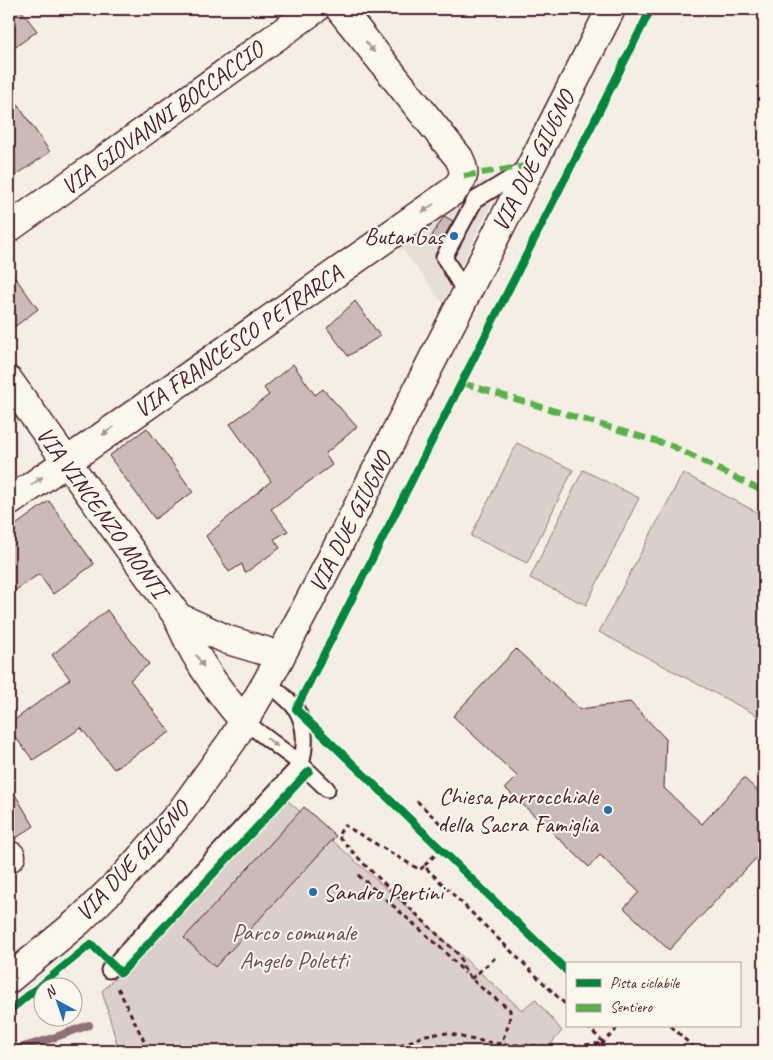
<svg xmlns="http://www.w3.org/2000/svg" width="773" height="1060" viewBox="0 0 773 1060" font-family="Caveat,sans-serif">
  <style>
    .built { fill: #e7dfd6 }
    .green { fill: #dbd0c9; stroke: #92787a }
    .lines { fill: none; stroke-linecap: round; stroke-linejoin: round }
    .stream { stroke: #8d7174; stroke-width: 8 }
    .building { fill: #cabbb6; stroke: #4a1f2b }
    .lane-casing { stroke: #4a1f2b; stroke-width: 19 }
    .street-casing { stroke: #4a1f2b; stroke-width: 31 }
    .secondary-casing { stroke: #4a1f2b; stroke-width: 31 }
    .path { stroke: #4a1f2b; stroke-width: 3; stroke-dasharray: 5 4; stroke-linecap: butt }
    .lane { stroke: #fbf7ec; stroke-width: 15 }
    .street { stroke: #fbf7ec; stroke-width: 28 }
    .secondary { stroke: #fbf7ec; stroke-width: 28 }
    .quiet { stroke: #57b146; stroke-width: 6; stroke-dasharray: 12 6; stroke-linecap: butt }
    .cycleway-casing { stroke: #fbf7ec; stroke-width: 11 }
    .cycleway { stroke: #00873e; stroke-width: 8 }
    .oneway { fill: #ab9695 }
    .poi-dot { fill: #1f6fb2; stroke: #fbf7ec; stroke-width: 2 }
    .labels { text-anchor: middle; stroke-width: 4; stroke-linejoin: round; paint-order: stroke }
    .street-label { font-size: 24px; fill: #4a1f2b; stroke: #fbf7ec }
    .poi-label { font-size: 24px; fill: #4a1f2b; stroke: #fbf7ec; text-anchor: end }
    .park-label { font-size: 24px; fill: #6e4b52; stroke: #fbf7ec }
  </style>
  <rect width="100%" height="100%" fill="#f4eee4"/>
  <filter id="ink" filterUnits="userSpaceOnUse"><feTurbulence type="fractalNoise" baseFrequency=".02" numOctaves="2"/><feDisplacementMap in="SourceGraphic" scale="10" xChannelSelector="R" yChannelSelector="G"/><feConvolveMatrix kernelMatrix="1 2 1 2 8 2 1 2 1" color-interpolation-filters="sRGB"/></filter>
  <g filter="url(#ink)">
    <path class="built" d="M504,177l-61,126 -46,-61 85,-61z"/>
    <g class="green">
      <path d="M517,443l56,27 -46,93 -56,-27z"/>
      <path d="M583,470l56,28 -53,107 -56,-27z"/>
      <path d="M683,473l81,43v203l-165,-87z"/>
      <path d="M287,800l235,210 13,-11 27,32 -9,10 -1,10h-428l-7,-7 -15,-53 15,-15 7,-2z"/>
    </g>
    <g class="lines">
      <path class="stream" d="M10,1051l40,-12 39,-14"/>
    </g>
    <g class="building">
      <path d="M9,9h11l17,22 -28,21z"/>
      <path d="M9,92l41,60 -41,28z"/>
      <path d="M444,216l9,5 -13,23 -10,-5z"/>
      <path d="M9,269l29,40 -29,22z"/>
      <path d="M355,301l25,35 -32,20 -21,-28z"/>
      <path d="M293,364l22,31 8,-6 34,38 -32,27 7,11 -61,44 17,22 -14,8 6,9 -35,25 -3,-9 -13,8 -23,-36 65,-55 -41,-57 39,-29 -5,-7z"/>
      <path d="M147,428l46,64 -38,27 -46,-63z"/>
      <path d="M49,501l45,63 -41,30 -14,-20 -30,21v-65z"/>
      <path d="M107,610l42,54 -19,16 40,52 -56,37 -33,-41 -48,32 -24,-31v-5l61,-45 -18,-24z"/>
      <path d="M516,649l64,60 50,-7 36,37 -2,49 38,36 42,-46 20,19v53l-95,100 -45,-42 15,-16 -39,-37 -11,12 -84,-79 12,-12 -64,-60z"/>
      <path d="M9,785l25,41 -22,15h-3z"/>
      <path d="M304,807l32,29 -121,131 -31,-29z"/>
    </g>
    <g class="lines">
      <defs>
        <g id="lane">
          <path d="M466,294l-22,-37 31,-57 51,-31"/>
          <path d="M244,721l57,43c5,-18 5,-39 -5,-55 -7,-10 -20,-19 -29,-27"/>
          <path d="M109,970l192,-206 26,25"/>
        </g>
        <g id="street">
          <path d="M9,228l306,-219"/>
          <path d="M9,381l169,236c14,38 40,74 66,104"/>
          <path d="M9,502l444,-311c12,-13 13,-18 6,-33l-119,-149"/>
          <path d="M178,617l50,23 37,11 14,8"/>
          <path d="M9,858l2,-2"/>
        </g>
        <path id="secondary" d="M9,979l70,-58 42,-41 59,-67 52,-72 35,-59 52,-99 292,-574"/>
      </defs>
      <use href="#lane" class="lane-casing"/>
      <use href="#street" class="street-casing"/>
      <use href="#secondary" class="secondary-casing"/>
      <g class="path">
        <path d="M417,801l29,28"/>
        <path d="M441,849l-17,17 143,140"/>
        <path d="M424,866l-4,4 -76,-45 -6,11 27,29 95,91c4,25 32,38 50,54 1,13 -7,31 -15,41"/>
        <path d="M358,875l81,71 26,27"/>
        <path d="M471,979l26,-23"/>
        <path d="M118,988l31,63"/>
        <path d="M587,1026l16,16"/>
        <path d="M671,1026l26,25"/>
        <path d="M393,1051l7,-5 25,-11 23,-2 21,6 31,5 64,3 40,-4"/>
        <path d="M595,1051l20,-20 2,-5"/>
      </g>
      <use href="#lane" class="lane"/>
      <use href="#street" class="street"/>
      <use href="#secondary" class="secondary"/>
      <g class="quiet">
        <path d="M464,176l67,-11"/>
        <path d="M462,383l210,63 92,46"/>
      </g>
      <defs>
        <g id="cycleway">
          <path d="M567,971l-271,-262 355,-700"/>
          <path d="M9,1011l82,-67 30,29 188,-202"/>
        </g>
      </defs>
      <use href="#cycleway" class="cycleway-casing"/>
      <use href="#cycleway" class="cycleway"/>
    </g>
    <defs><path id="oneway-solid" d="M-6-.8H1V-3.2L6.5 0L1 3.2V.8H-6Z" transform="scale(1.25)"/></defs>
    <g class="oneway">
      <use href="#oneway-solid" transform="translate(370 47) rotate(51)"/>
      <use href="#oneway-solid" transform="translate(428 208) rotate(145)"/>
      <use href="#oneway-solid" transform="translate(108 431) rotate(145)"/>
      <use href="#oneway-solid" transform="translate(37 481) rotate(-36)"/>
      <use href="#oneway-solid" transform="translate(200 661) rotate(58)"/>
      <use href="#oneway-solid" transform="translate(272 742) rotate(37)"/>
    </g>
  </g>
  <g class="poi-dot">
    <circle cx="454" cy="236" r="5"/>
    <circle cx="608" cy="810" r="5"/>
    <circle cx="313" cy="892" r="5"/>
  </g>
  <g class="labels">
    <g class="street-label">
      <text transform="translate(162 118) rotate(-36)" y="8">VIA GIOVANNI BOCCACCIO</text>
      <text transform="translate(533 161) rotate(-63)" y="8">VIA DUE GIUGNO</text>
      <text transform="translate(238 341) rotate(-35)" y="8">VIA FRANCESCO PETRARCA</text>
      <text transform="translate(102 512) rotate(54)" y="8">VIA VINCENZO MONTI</text>
      <text transform="translate(350 522) rotate(-63)" y="8">VIA DUE GIUGNO</text>
      <text transform="translate(132 861) rotate(-47)" y="8">VIA DUE GIUGNO</text>
    </g>
    <g class="poi-label">
      <text x="444" y="244">ButanGas</text>
      <text x="598" y="804">Chiesa parrocchiale<tspan x="598" dy="28">della Sacra Famiglia</tspan></text>
      <text x="323" y="900" text-anchor="start">Sandro Pertini</text>
    </g>
    <g class="park-label">
      <text x="294" y="940">Parco comunale<tspan x="294" dy="28">Angelo Poletti</tspan></text>
    </g>
  </g>
  <rect width="773" height="1060" fill="none" stroke="#fbf7ec" stroke-width="30"/>
  <rect x="15" y="15" width="743" height="1030" fill="none" stroke="#4a1f2b" stroke-width="2" filter="url(#ink)"/>
  <rect x="566" y="962" width="175" height="65" fill="#fbf7ec" stroke="#b4a19f"/>
  <rect x="576" y="979" width="25" height="8" fill="#00873e" stroke="#b4a19f"/>
  <text x="610" y="988" font-size="15" fill="#4a1f2b">Pista ciclabile</text>
  <rect x="576" y="1004" width="25" height="8" fill="#57b146" stroke="#b4a19f"/>
  <text x="610" y="1012" font-size="15" fill="#4a1f2b">Sentiero</text>
  <g transform="translate(58 1002) rotate(320)"><circle r="24" fill="#fbf7ec" stroke="#b4a19f"/>
  <path d="M0-4L9 19L0 12L-9 19Z" fill="#1f6fb2"/>
  <text y="-8" font-size="14" font-weight="bold" text-anchor="middle" fill="#4a1f2b">N</text>
  </g>
</svg>
